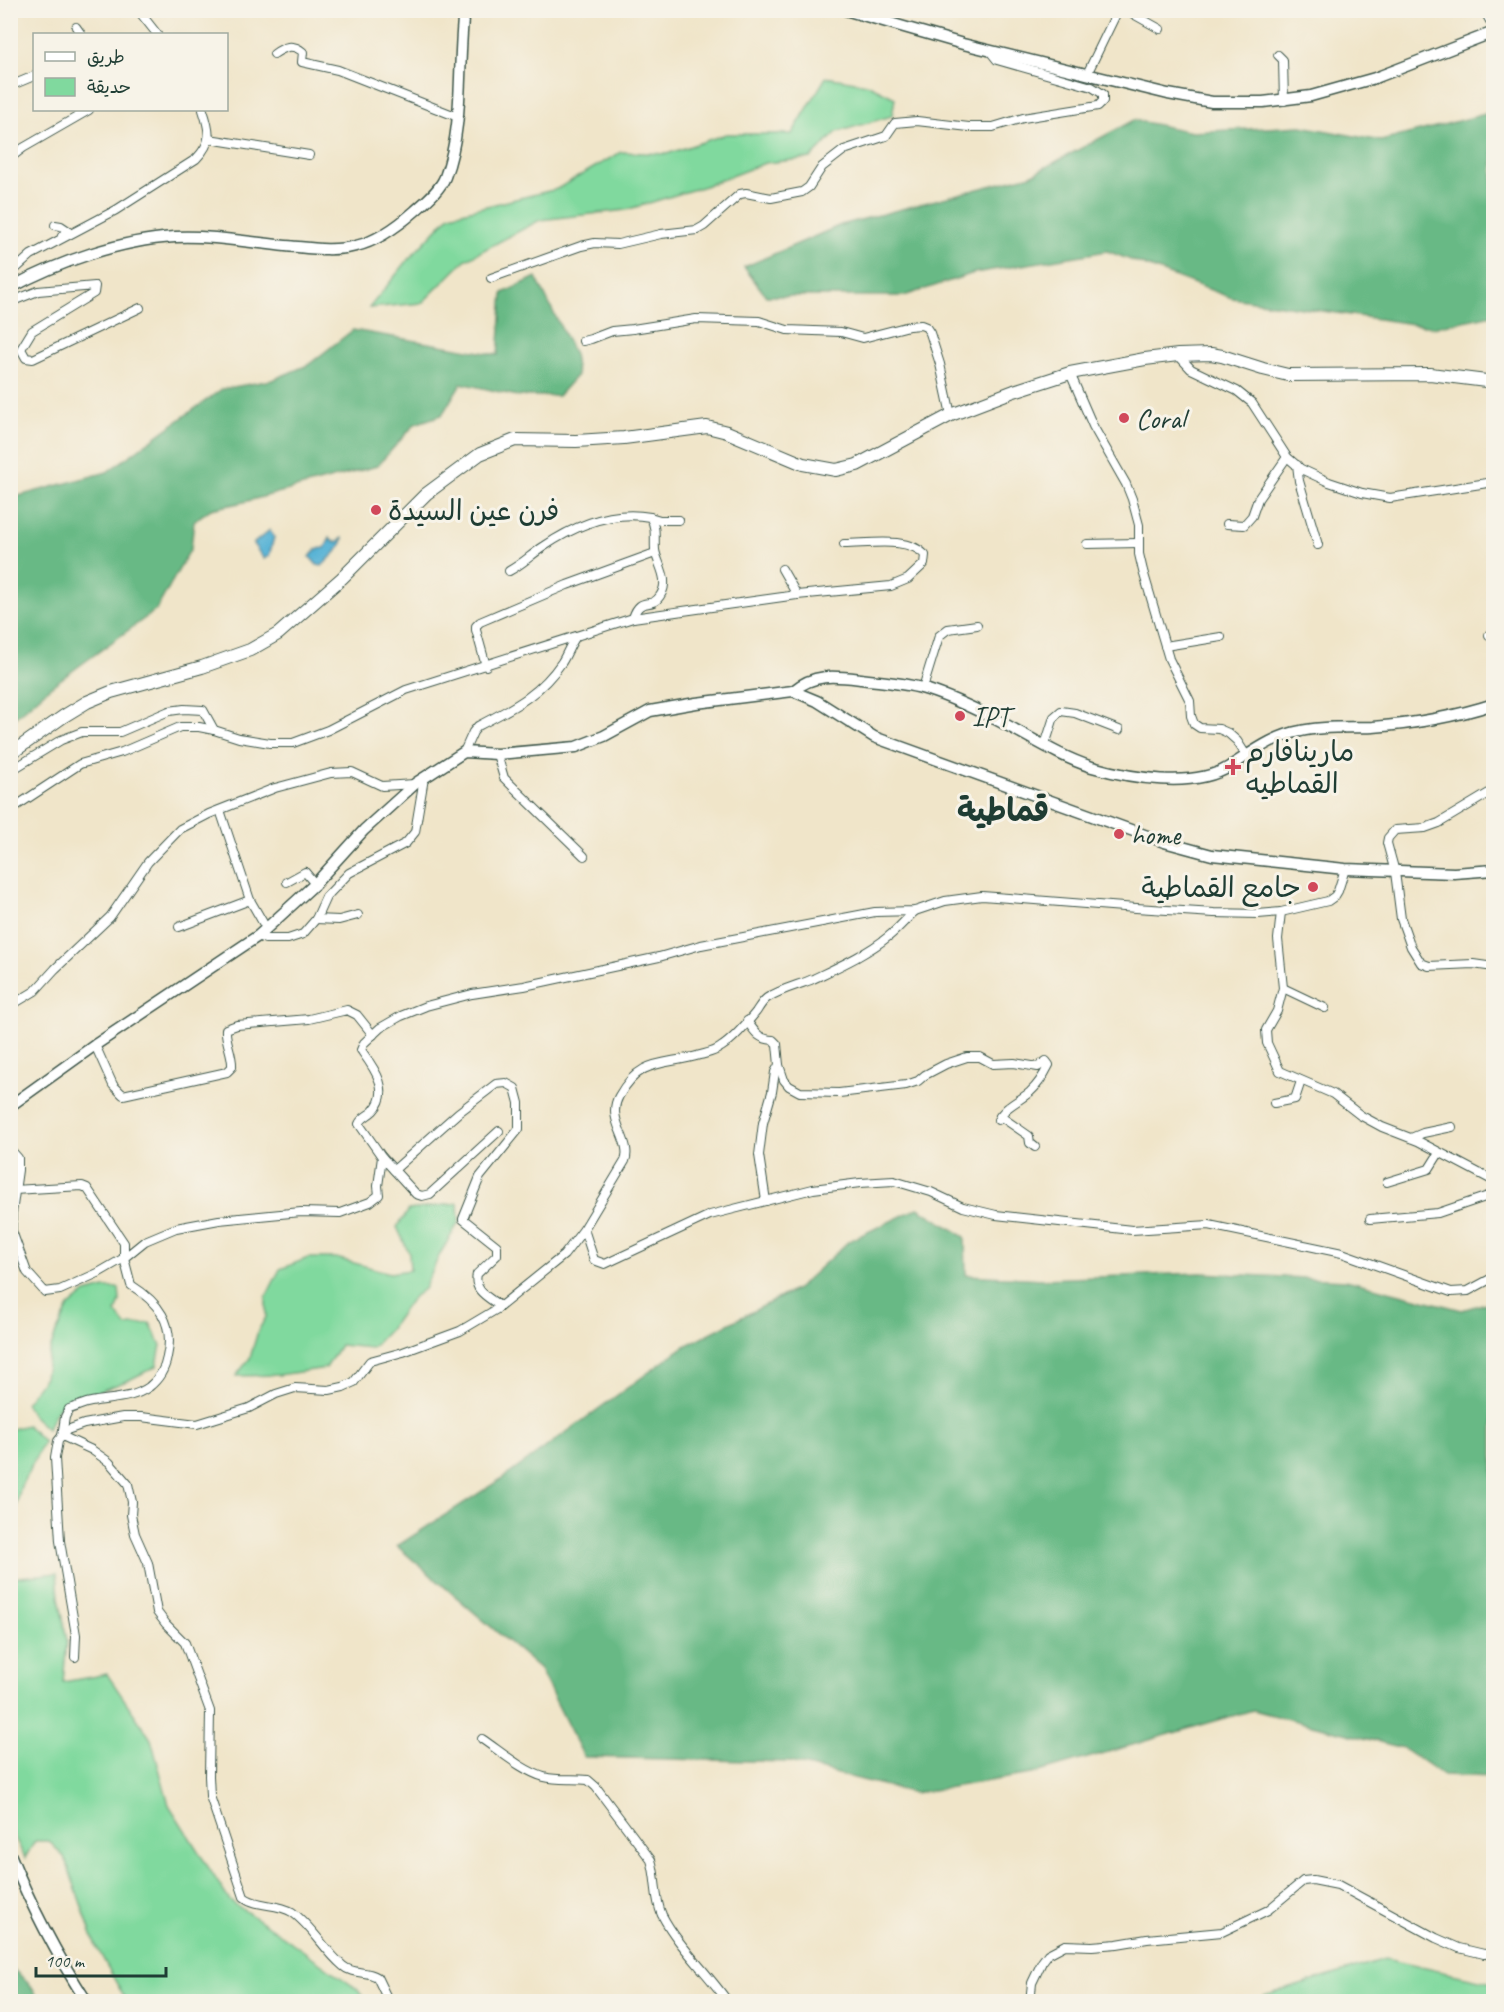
<svg xmlns="http://www.w3.org/2000/svg" width="1504" height="2012" viewBox="0 0 1504 2012" font-family="Caveat,'Playpen Sans Arabic',sans-serif">
  <style>
    .green { fill: #80d99e; stroke: #508b69; stroke-width: 1.5 }
    .forest { fill: #68b985; stroke: #447b5c; stroke-width: 1.5 }
    .water { fill: #57b2d5; stroke: #3b7884; stroke-width: 1.5 }
    .lines { fill: none; stroke-linecap: round; stroke-linejoin: round }
    .street-casing { stroke: #3e564a; stroke-width: 10 }
    .secondary-casing { stroke: #3e564a; stroke-width: 13 }
    .primary-casing { stroke: #3e564a; stroke-width: 14 }
    .street { stroke: #fff; stroke-width: 8 }
    .secondary { stroke: #fff; stroke-width: 10 }
    .primary { stroke: #fff; stroke-width: 12 }
    .poi-dot { fill: #d1495b; stroke: #f7f3e8; stroke-width: 2 }
    .labels { text-anchor: middle; stroke-width: 6; stroke-linejoin: round; paint-order: stroke }
    .poi-label { font-size: 28px; fill: #1f3d34; stroke: #f7f3e8; text-anchor: start }
    .quarter-label { font-size: 32px; font-weight: bold; fill: #1f3d34; stroke: #f7f3e8 }
  </style>
  <rect width="100%" height="100%" fill="#f7f3e8"/>
  <filter id="ink" filterUnits="userSpaceOnUse"><feTurbulence type="fractalNoise" baseFrequency=".0167" numOctaves="2"/><feDisplacementMap in="SourceGraphic" scale="12" xChannelSelector="R" yChannelSelector="G"/><feConvolveMatrix kernelMatrix="1 2 1 2 8 2 1 2 1" color-interpolation-filters="sRGB"/></filter>
  <filter id="wash" filterUnits="userSpaceOnUse"><feTurbulence type="fractalNoise" baseFrequency=".008" numOctaves="4" result="noise"/><feDisplacementMap in="SourceGraphic" scale="24" xChannelSelector="R" yChannelSelector="G"/><feGaussianBlur stdDeviation="1.35" result="paint"/><feColorMatrix in="noise" values="0 0 0 0 0 0 0 0 0 0 0 0 0 0 0 0 0 1.4 0 .05"/><feComposite in="paint" operator="in"/></filter>
  <g filter="url(#wash)">
    <rect width="100%" height="100%" fill="#f0e5c9"/>
    <g class="green">
      <path d="M826,77l41,7 28,14 -3,18 -55,16 -26,26 -46,5 -60,23 -79,24 -86,10 -75,40 -43,43 -53,5 39,-48 42,-45 107,-26 64,-37 46,2 59,-20h66z"/>
      <path d="M458,1203l1,19 -19,32 -16,35 -12,9 -23,32 -17,18 -32,-3 -14,23 -47,7 -43,1 14,-18 8,-27 8,-14v-20l14,-28 28,-11h28l54,15 20,-3 -1,-17 -12,-26 12,-17z"/>
      <path d="M105,1288h14l1,13 -4,11 10,14 24,-3 11,22 -4,21 -28,14 -70,27 -12,22 -15,-14 -7,-12 20,-26 4,-24 6,-18 14,-28 17,-14z"/>
      <path d="M27,1425l17,17 -23,44 -7,29 -3,25v-111z"/>
      <path d="M57,1573l2,24 8,44 -4,41 44,-8 44,65 18,66 60,95 55,37 73,52 9,12 -235,1 -8,-7 -28,-51 -30,-86 -16,-17h-14l-10,17 -14,-28v-252z"/>
      <path d="M1385,1959l108,24v18h-228l-1,-5z"/>
    </g>
    <g class="forest">
      <path d="M1493,112v203l-59,12 -202,-29 -125,-47 -133,22 -70,23h-138l-22,-29 97,-42 190,-50 103,-55 58,12 109,-6 80,15z"/>
      <path d="M536,277l38,77 3,21 -19,21h-41l-56,-13 -19,32 -27,9 -38,42 -133,36 -33,7 -17,12 -3,27 -35,62 -107,78 -38,33v-223l96,-26 115,-83 50,-9 36,-15 45,-35 145,25 5,-62z"/>
      <path d="M918,1208l47,29 1,38 78,4 157,-6 145,7 116,30 31,-9v476l-50,-2 -40,-27 -150,-38 -221,64 -118,19 -124,-31 -206,-5 -45,-89 -142,-122 112,-72 176,-128 112,-57 52,-48z"/>
      <path d="M10,1967l18,15 12,19h-29z"/>
    </g>
    <g class="water">
      <path d="M270,530l4,7 -5,19 -5,3 -11,-15z"/>
      <path d="M330,538l2,3 5,1 6,-4 -1,5 -6,9 -14,14 -5,-1 -7,-8 6,-8 9,-1z"/>
    </g>
  </g>
  <g filter="url(#ink)">
    <g class="lines">
      <defs>
        <g id="street">
          <path d="M138,10l19,24"/>
          <path d="M1126,10l34,19"/>
          <path d="M1484,10l10,18"/>
          <path d="M76,27l5,7"/>
          <path d="M274,54c10,-7 18,-11 29,-2l-1,10 36,8 120,47"/>
          <path d="M1278,55l5,5 1,41"/>
          <path d="M1087,74l31,-64"/>
          <path d="M10,86l24,-10"/>
          <path d="M209,139l100,16"/>
          <path d="M10,158l13,-10 66,-38"/>
          <path d="M55,225l6,1 6,4 -5,6"/>
          <path d="M10,274l21,-19 85,-45 80,-51c17,-17 14,-28 7,-49"/>
          <path d="M491,278l90,-32 14,-3 23,1 43,-10 36,-4 7,-4 36,-32 6,-1 25,5 31,-6 7,-5 13,-20 22,-17 42,-14 9,-13 22,-2 52,6h24l30,-9 75,-12 5,-5v-7l-11,-7 -95,-27 -8,-10"/>
          <path d="M10,302l28,-11 57,-5 -1,7 -62,38 -11,18 5,9 7,1 107,-51"/>
          <path d="M583,341l8,-2 21,-8 21,-2 63,-10 63,2 28,9 54,2 22,6 46,-12 12,-1 5,2 4,6 10,31 11,51"/>
          <path d="M1178,355l13,14 46,22 15,12 35,54 14,12 28,13 33,11 28,5 104,-16"/>
          <path d="M1070,373l23,53 33,58 6,15 7,26v29l4,17 26,88 21,42 1,15 3,8 6,4 19,1 9,4 9,8 9,14"/>
          <path d="M1297,465l2,16 19,64"/>
          <path d="M650,517l10,3h19"/>
          <path d="M1227,524l17,1 8,-9 6,-17 29,-42"/>
          <path d="M1087,544l52,-1"/>
          <path d="M782,569l15,26"/>
          <path d="M509,571c13,-7 22,-16 34,-24 31,-21 69,-37 107,-30 7,10 4,22 5,33 2,14 16,30 5,46 -9,14 -20,-1 -27,22"/>
          <path d="M1489,635l5,-2"/>
          <path d="M1165,646l56,-9"/>
          <path d="M486,666l-10,-36v-4l4,-4 87,-37 88,-32"/>
          <path d="M923,688l16,-52 9,-7 29,-4"/>
          <path d="M1045,745l9,-28 7,-6 14,2 44,17"/>
          <path d="M464,752l9,-20 5,-6c34,-18 61,-30 84,-64 5,-8 8,-17 13,-24"/>
          <path d="M497,754l7,24 80,78"/>
          <path d="M10,771l51,-31 21,-8h38l49,-21 15,-2 19,1 11,20 25,8 31,5h23l35,-13 78,-40 227,-72 164,-23 94,-9 17,-7 16,-15 1,-9c-17,-19 -57,-11 -81,-11"/>
          <path d="M1494,790l-55,33 -14,5 -30,2 -7,8 -1,5 8,29 6,47 10,28 10,16 8,3 44,-2 21,3"/>
          <path d="M10,810l70,-46 42,-12 58,-25h19l15,3"/>
          <path d="M220,810l30,90 16,28"/>
          <path d="M287,882l18,-10 10,12"/>
          <path d="M1281,912l-3,27 5,49 -6,23 -11,19 1,13 13,28 53,23 27,21 22,12 36,14 76,40"/>
          <path d="M316,919l23,1 19,-5"/>
          <path d="M179,927l71,-27"/>
          <path d="M258,936l7,3h23l15,-5 13,-15 10,-22 23,-24 57,-30 9,-11 9,-54"/>
          <path d="M1283,988l42,20"/>
          <path d="M10,1006l25,-15 20,-22 55,-52 38,-55 32,-33 29,-15 66,-26 56,-15 21,-1 30,14 33,-2"/>
          <path d="M747,1021c8,11 11,18 26,19l4,4 2,21 -4,7 -3,20 -9,31 -4,32 7,46"/>
          <path d="M95,1045l18,40 10,10 104,-23 5,-5c1,-13 -7,-25 -6,-38l11,-4 72,-6 38,-9 10,5 16,20"/>
          <path d="M779,1065l5,15 5,6 11,6 39,1 67,-8 12,-4 7,-6 21,-11 21,-7h13l13,7 21,-1 24,4 8,-6 3,4c-5,10 -11,20 -19,27 -12,10 -25,14 -32,28"/>
          <path d="M1274,1103l21,-4 6,-18"/>
          <path d="M1000,1116l29,20 1,7 5,4"/>
          <path d="M1411,1138l12,-5 29,-6"/>
          <path d="M10,1149l8,9v12l-6,43v18l15,41 18,20 15,-2 38,-17 26,-15 21,-17 31,-13 43,-8 82,-8 39,1 30,-11 9,-7 -1,-9 4,-29 -23,-33c3,-7 9,-8 14,-13 19,-20 1,-43 -12,-61l3,-7 16,-15 21,-12 25,-10 46,-12 52,-8 135,-29 42,-12 174,-33 40,-1 30,-10 37,-5 154,12 78,5 44,1 23,-2 47,-11 7,-5 3,-5 7,-22"/>
          <path d="M382,1157l34,37 6,2 8,-2 69,-63"/>
          <path d="M394,1170l64,-57 38,-29 10,-1 9,5 4,15v26l-39,48 -17,42 34,27v9l-20,19c-4,17 11,23 23,32"/>
          <path d="M1387,1182l42,-13 10,-16"/>
          <path d="M14,1190l68,-4 5,2 37,55v15l7,27c27,17 44,38 36,72 -2,12 -8,22 -18,30 -17,12 -38,11 -58,15 -7,1 -14,5 -22,7l-4,8 -3,19 30,14 17,12 19,22 4,18 -1,13 4,19 13,29 9,49 9,12 19,19 25,68 -1,65 1,20 34,101c12,10 33,6 48,15 20,14 32,38 51,54 10,9 23,4 34,11l12,25"/>
          <path d="M1370,1219l68,-6 56,-19"/>
          <path d="M584,1229l10,31 11,4 105,-49 103,-26 47,-6 34,-2 37,11 32,15 33,8 136,15 77,-5 133,28 109,39 17,-1 26,-14"/>
          <path d="M75,1657l1,-22 -16,-94 -5,-83 3,-17 9,-11 17,-6 39,-7h18l56,7 52,-16 27,-14 19,-6 34,2 14,-3 11,-5 16,-21 33,-9 57,-21 37,-22 67,-54 20,-26 41,-68c8,-20 -20,-41 -6,-65 22,-39 43,-30 81,-41 7,-2 15,-3 21,-8 13,-8 25,-23 35,-35 4,-6 6,-10 11,-14 14,-9 32,-13 46,-19 25,-12 54,-25 76,-43 9,-7 17,-17 26,-25"/>
          <path d="M482,1739c18,12 41,32 62,38 15,4 29,1 44,3l8,7 55,73c6,18 3,38 11,55 16,31 46,58 66,87"/>
          <path d="M1030,2002l2,-19 10,-21 6,-8 17,-9 27,1 25,-2 30,-5 75,-7 46,-22 35,-29 10,-1 25,5 98,53 23,10 25,6 10,-1"/>
        </g>
        <g id="secondary">
          <path d="M845,10l118,34 205,50 44,8h51l48,-6 64,-18 119,-46"/>
          <path d="M10,288c48,-26 111,-48 165,-51 40,-2 83,7 123,10 19,2 39,4 58,-1 22,-5 42,-20 59,-35 10,-9 25,-21 30,-34 20,-53 12,-111 19,-167"/>
          <path d="M793,691c21,-18 42,-15 68,-12 22,3 46,4 67,11 22,7 43,17 63,27 33,16 66,39 101,50 39,11 101,22 137,0 24,-15 44,-31 72,-36 23,-5 49,-3 72,-4 39,-3 84,-11 121,-23"/>
          <path d="M10,1106l85,-61 163,-109 57,-52 49,-54 52,-47 48,-31 33,2 79,-7 28,-11 46,-25 46,-8 97,-12 24,10 57,36 290,105 48,13 133,14 109,4 40,-3"/>
          <path d="M10,1854c21,52 46,100 77,148"/>
        </g>
        <path id="primary" d="M10,754l54,-38 23,-14 24,-10 91,-25 48,-17 28,-16 64,-56 84,-84 54,-40 35,-14 61,1 48,-3 83,-11 20,5 76,32 33,6 21,-5 94,-50 63,-24 56,-18 75,-14 33,-4 33,-1 11,2 41,13 25,6 142,-1 64,8"/>
      </defs>
      <use href="#street" class="street-casing"/>
      <use href="#secondary" class="secondary-casing"/>
      <use href="#primary" class="primary-casing"/>
      <use href="#street" class="street"/>
      <use href="#secondary" class="secondary"/>
      <use href="#primary" class="primary"/>
    </g>
  </g>
  <g class="poi-dot">
    <circle cx="1124" cy="418" r="6"/>
    <circle cx="376" cy="510" r="6"/>
    <circle cx="960" cy="716" r="6"/>
    <path d="M1230 758h6v6h6v6h-6v6h-6v-6h-6v-6h6z"/>
    <circle cx="1119" cy="834" r="6"/>
    <circle cx="1313" cy="887" r="6"/>
  </g>
  <g class="labels">
    <g class="poi-label">
      <text x="1136" y="428">Coral</text>
      <text x="388" y="520">فرن عين السيدة</text>
      <text x="972" y="726">IPT</text>
      <text x="1245" y="761">مارينافارم<tspan x="1245" dy="32">القماطيه</tspan></text>
      <text x="1131" y="844">home</text>
      <text x="1301" y="897" text-anchor="end">جامع القماطية</text>
    </g>
    <g class="quarter-label">
      <text x="1003" y="821">قماطية</text>
    </g>
  </g>
  <rect width="1504" height="2012" fill="none" stroke="#f7f3e8" stroke-width="36"/>
  <rect x="33" y="33" width="195" height="78" fill="#f7f3e8" stroke="#a1aaa0" stroke-width="1.5"/>
  <rect x="45" y="52" width="30" height="9" fill="#ffffff" stroke="#a1aaa0" stroke-width="1.5"/>
  <text x="87" y="63" font-size="18" fill="#1f3d34">طريق</text>
  <rect x="45" y="78" width="30" height="18" fill="#80d99e" stroke="#a1aaa0" stroke-width="1.5"/>
  <text x="87" y="93" font-size="18" fill="#1f3d34">حديقة</text>
  <path d="M36 1967v9h130v-9" fill="none" stroke="#1f3d34" stroke-width="3"/>
  <text x="45" y="1967" font-size="18" fill="#1f3d34" stroke="#f7f3e8" stroke-width="4.5" paint-order="stroke">100 m</text>
</svg>
